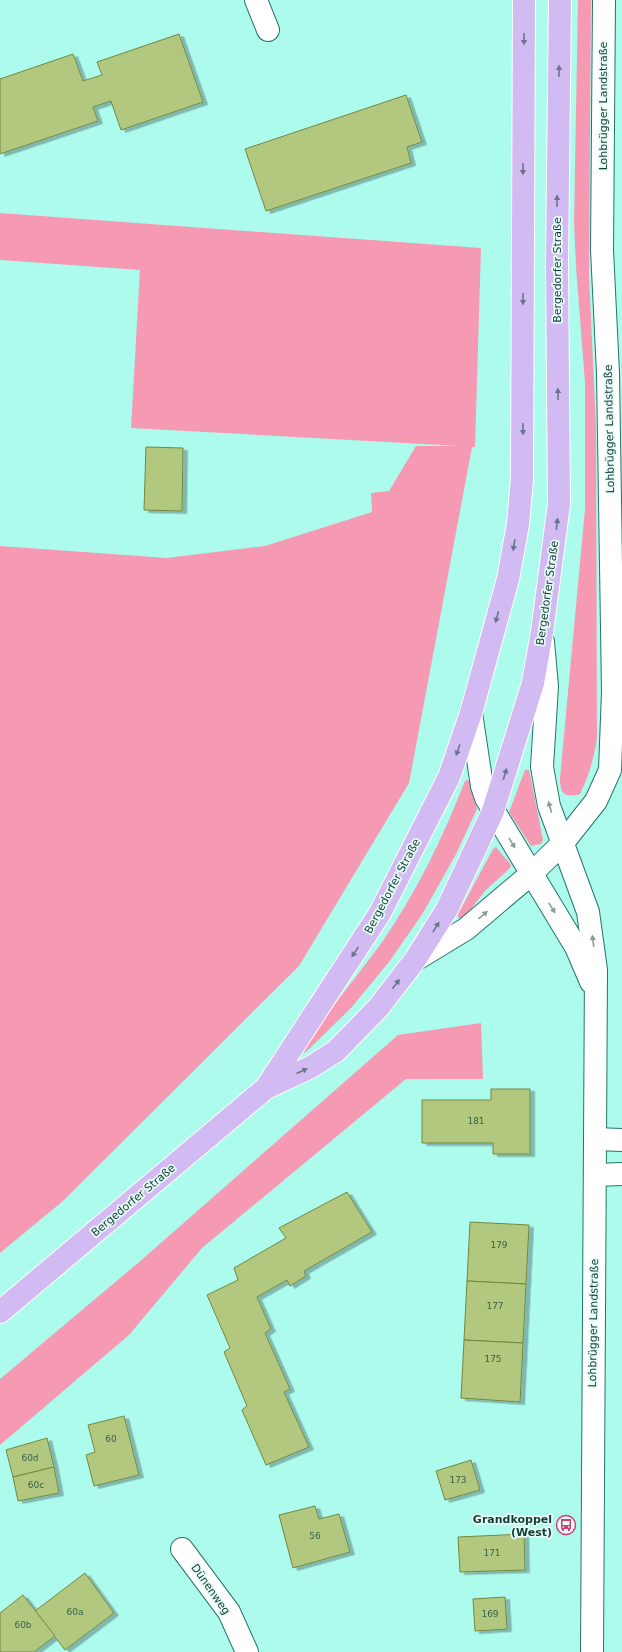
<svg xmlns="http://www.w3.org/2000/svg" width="622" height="1652" viewBox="0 0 622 1652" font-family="'DejaVu Sans',sans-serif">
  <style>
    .green { fill: #f69ab4 }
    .building { fill: #b2c87f; stroke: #738740; filter: url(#shadow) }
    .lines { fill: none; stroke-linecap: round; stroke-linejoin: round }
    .minor-casing { stroke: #23756a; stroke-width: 24 }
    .major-casing { stroke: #fff; stroke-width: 24 }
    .minor { stroke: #fff; stroke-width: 22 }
    .major { stroke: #d2baf3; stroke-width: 22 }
    .oneway { fill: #68758c }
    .oneway2 { fill: #889e9b }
    .labels { text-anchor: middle; stroke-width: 3.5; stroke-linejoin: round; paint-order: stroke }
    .number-label { font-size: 9px; fill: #396049 }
    .street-label { font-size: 11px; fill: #113d37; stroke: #e9fbf7 }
    .poi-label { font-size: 11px; font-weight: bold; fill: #113d37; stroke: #e9fbf7; text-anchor: end }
  </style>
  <defs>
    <filter id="shadow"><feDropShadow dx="4.5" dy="2.5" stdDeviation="0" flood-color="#0004"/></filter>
  </defs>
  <rect width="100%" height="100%" fill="#adfbed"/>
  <g class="green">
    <path d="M578,0h13l-2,276 7,151 1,311c-3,20 -8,38 -17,56 -15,4 -20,1 -20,-16l25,-269v-126l-9,-116 -2,-45z"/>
    <path d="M0,213l481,35 -6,199h-3l-63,336 -110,183 -236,235 -63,52v-707l167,12 98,-12 107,-34 -1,-19 18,-2 27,-45h44l-329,-18 9,-158 -140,-10z"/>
    <path d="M525,770h4l2,9 12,61 -2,4 -10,2 -22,-34z"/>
    <path d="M467,780l3,1 7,28 -21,45 -33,59 -34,49 -38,46 -45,44 -4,1c22,-39 52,-72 78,-108 35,-50 63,-107 85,-164z"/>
    <path d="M496,847l15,18 -1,3 -25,23 -21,27 -3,2 -4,-4 36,-67z"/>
    <path d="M481,1023l2,56h-77l-204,169 -73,87 -129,110v-66l138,-116 260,-228z"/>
  </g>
  <g class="building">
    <path d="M179,34l24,68 -82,28 -10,-29 -18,6 5,14 -98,33v-75l73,-25 10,27 19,-6 -5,-13z"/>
    <path d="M406,95l16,47 -15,5 4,16 -145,48 -21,-62z"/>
    <path d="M146,447l37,1 -1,63 -38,-1z"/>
    <path d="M491,1089h39v65h-37v-11h-71v-43h69z"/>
    <path d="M347,1192l25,40 -68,39 2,5 -16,10 -3,-6 -30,17 14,32 -6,4 25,56 -6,3 25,55 -43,18 -24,-55 5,-4 -23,-54 6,-4 -23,-53 31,-15 -4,-12 52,-30 -7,-10z"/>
    <path d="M470,1222l59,3 -3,59 -59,-3z"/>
    <path d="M467,1281l59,3 -3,59 -59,-3z"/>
    <path d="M464,1340l59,3 -3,59 -59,-4z"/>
    <path d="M124,1416l15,59 -45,11 -8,-31 9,-3 -7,-27z"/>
    <path d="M47,1438l7,29 -41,10 -7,-27z"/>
    <path d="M471,1460l9,30 -35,10 -9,-29z"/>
    <path d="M54,1467l5,26 -41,8 -5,-24z"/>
    <path d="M315,1506l4,13 20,-5 11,38 -57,16 -14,-53z"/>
    <path d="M524,1534l1,36 -65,2 -2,-35z"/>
    <path d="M85,1573l29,40 -49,37 -30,-39z"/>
    <path d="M23,1595l32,41 -21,16h-34v-39z"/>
    <path d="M505,1597l2,32 -32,2 -2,-32z"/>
  </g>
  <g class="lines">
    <defs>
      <g id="minor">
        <path d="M256,0l12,30"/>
        <path d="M543,642l4,44 -5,81 7,39 39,106 8,58 -4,682"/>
        <path d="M471,713l11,73 4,12 90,149 15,35"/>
        <path d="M415,960l51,-31 65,-55 31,-30 34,-43 14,-31 3,-78 -5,-319 -6,-123 2,-250"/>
        <path d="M595,1139l27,1"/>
        <path d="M595,1175l27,-1"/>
        <path d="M182,1549l47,63 18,40"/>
      </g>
      <g id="major">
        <path d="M266,1088l114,-175 69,-136 22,-64 37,-134 10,-55 4,-45 2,-479"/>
        <path d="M0,1312l266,-224 45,-21 25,-16 42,-43 37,-48 32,-51 46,-98 40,-128 9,-51 17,-128 -2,-240 3,-264"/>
      </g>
    </defs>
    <use href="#minor" class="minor-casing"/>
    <use href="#major" class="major-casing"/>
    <use href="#minor" class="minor"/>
    <use href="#major" class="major"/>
  </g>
  <defs><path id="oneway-solid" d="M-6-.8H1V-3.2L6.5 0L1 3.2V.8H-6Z"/></defs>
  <g class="oneway">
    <use href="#oneway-solid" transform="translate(524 39) rotate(90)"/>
    <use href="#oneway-solid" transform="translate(559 71) rotate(-89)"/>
    <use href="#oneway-solid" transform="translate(523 169) rotate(90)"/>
    <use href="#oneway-solid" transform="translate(557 201) rotate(-89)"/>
    <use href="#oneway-solid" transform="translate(523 299) rotate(90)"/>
    <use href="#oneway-solid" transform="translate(558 394) rotate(-91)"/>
    <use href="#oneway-solid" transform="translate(523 429) rotate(90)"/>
    <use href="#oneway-solid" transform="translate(557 524) rotate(-83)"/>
    <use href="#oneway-solid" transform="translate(514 545) rotate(99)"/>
    <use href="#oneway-solid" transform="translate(497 617) rotate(105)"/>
    <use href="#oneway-solid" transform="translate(458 750) rotate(109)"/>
    <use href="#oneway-solid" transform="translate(505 774) rotate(-73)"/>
    <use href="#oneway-solid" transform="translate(436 927) rotate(-58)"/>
    <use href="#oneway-solid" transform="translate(355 952) rotate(123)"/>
    <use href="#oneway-solid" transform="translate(396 984) rotate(-53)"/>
    <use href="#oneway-solid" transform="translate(302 1071) rotate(-25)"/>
  </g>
  <g class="oneway2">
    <use href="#oneway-solid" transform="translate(550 807) rotate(-106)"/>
    <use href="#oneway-solid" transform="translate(512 843) rotate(59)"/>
    <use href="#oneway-solid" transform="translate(552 908) rotate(58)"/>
    <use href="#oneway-solid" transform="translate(483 915) rotate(-40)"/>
    <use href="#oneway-solid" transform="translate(593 941) rotate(-98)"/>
  </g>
  <defs>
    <symbol id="bus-ring" viewBox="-11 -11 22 22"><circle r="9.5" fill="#e9fbf7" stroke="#cd4174" stroke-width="1.5"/><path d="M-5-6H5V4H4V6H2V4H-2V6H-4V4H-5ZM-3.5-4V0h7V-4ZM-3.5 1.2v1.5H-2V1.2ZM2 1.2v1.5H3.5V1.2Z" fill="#cd4174"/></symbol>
  </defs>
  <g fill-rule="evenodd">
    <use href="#bus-ring" x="555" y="1514" width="22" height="22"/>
  </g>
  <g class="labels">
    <g class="number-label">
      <text x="476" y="1124">181</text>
      <text x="499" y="1248">179</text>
      <text x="495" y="1309">177</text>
      <text x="493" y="1362">175</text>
      <text x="111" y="1442">60</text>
      <text x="30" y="1461">60d</text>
      <text x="458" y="1483">173</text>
      <text x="36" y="1488">60c</text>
      <text x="315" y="1539">56</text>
      <text x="492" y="1556">171</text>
      <text x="75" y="1615">60a</text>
      <text x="490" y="1617">169</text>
      <text x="23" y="1628">60b</text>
    </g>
    <g class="street-label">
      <text transform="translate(603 106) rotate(-90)" y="4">Lohbrügger Landstraße</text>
      <text transform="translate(557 270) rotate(-90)" y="4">Bergedorfer Straße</text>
      <text transform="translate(609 429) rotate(-91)" y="4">Lohbrügger Landstraße</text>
      <text transform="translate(547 593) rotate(-82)" y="4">Bergedorfer Straße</text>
      <text transform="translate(392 886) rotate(-62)" y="4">Bergedorfer Straße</text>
      <text transform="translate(133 1200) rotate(-40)" y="4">Bergedorfer Straße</text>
      <text transform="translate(593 1323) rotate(-89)" y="4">Lohbrügger Landstraße</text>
      <text transform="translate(211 1589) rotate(55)" y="4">Dünenweg</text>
    </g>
    <g class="poi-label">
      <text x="552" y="1523">Grandkoppel<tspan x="552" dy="13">(West)</tspan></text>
    </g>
  </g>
</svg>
